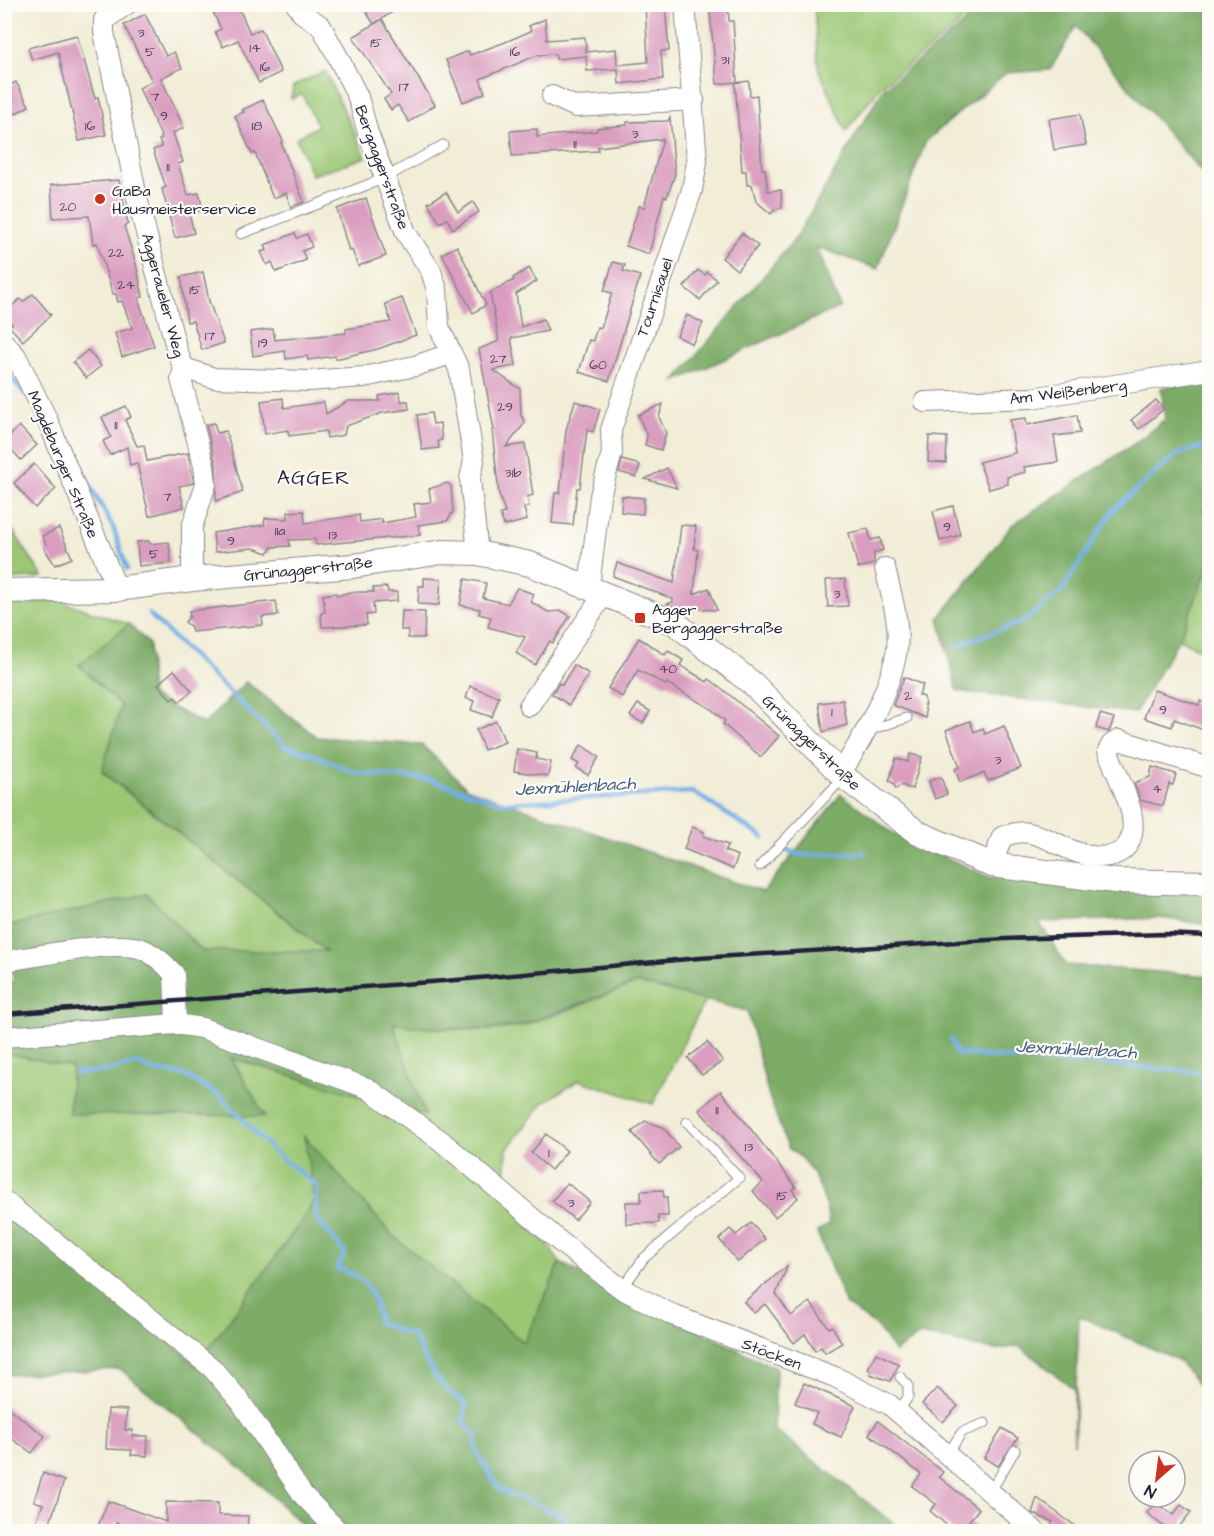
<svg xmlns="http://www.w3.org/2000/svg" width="1214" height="1536" viewBox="0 0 1214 1536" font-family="'Architects Daughter',sans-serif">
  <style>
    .green { fill: #9bc774; stroke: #5e7458; stroke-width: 1.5 }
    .forest { fill: #7cac66; stroke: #4f6750; stroke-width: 1.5 }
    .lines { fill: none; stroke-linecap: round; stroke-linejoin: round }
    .stream { stroke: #73afe5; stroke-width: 4.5 }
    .building { fill: #da9dc0 }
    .service-casing { stroke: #8a8889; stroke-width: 11 }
    .minor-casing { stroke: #8a8889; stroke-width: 22 }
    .tertiary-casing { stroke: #8a8889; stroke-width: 26 }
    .service { stroke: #fff; stroke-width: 9 }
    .minor { stroke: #fff; stroke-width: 20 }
    .tertiary { stroke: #fff; stroke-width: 24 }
    .rail { stroke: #22223b; stroke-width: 4.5 }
    .poi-dot { fill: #c8321e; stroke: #fdfcf7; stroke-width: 2 }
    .labels { text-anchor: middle; stroke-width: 4.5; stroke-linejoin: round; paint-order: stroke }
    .number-label { font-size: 14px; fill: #50415c }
    .street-label { font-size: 16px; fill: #22223b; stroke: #fdfcf7 }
    .poi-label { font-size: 16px; fill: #22223b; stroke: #fdfcf7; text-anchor: start }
    .water-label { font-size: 18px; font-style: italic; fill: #425a7f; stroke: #fdfcf7 }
    .quarter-label { font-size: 20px; letter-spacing: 1.5px; fill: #22223b; stroke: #fdfcf7 }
  </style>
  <rect width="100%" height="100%" fill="#fdfcf7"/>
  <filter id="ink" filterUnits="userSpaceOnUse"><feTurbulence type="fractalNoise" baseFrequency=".0167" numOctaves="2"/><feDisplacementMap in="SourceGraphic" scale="12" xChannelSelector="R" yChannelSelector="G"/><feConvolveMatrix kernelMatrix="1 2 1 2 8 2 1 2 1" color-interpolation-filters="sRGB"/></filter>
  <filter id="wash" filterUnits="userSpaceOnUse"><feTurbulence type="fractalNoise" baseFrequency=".008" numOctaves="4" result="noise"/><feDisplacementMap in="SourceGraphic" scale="24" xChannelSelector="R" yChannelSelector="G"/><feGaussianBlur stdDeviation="1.35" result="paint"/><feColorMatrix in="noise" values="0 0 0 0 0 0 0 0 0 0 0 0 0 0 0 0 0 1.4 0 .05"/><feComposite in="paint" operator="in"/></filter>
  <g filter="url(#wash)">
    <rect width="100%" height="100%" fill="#f1edd7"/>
    <g class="green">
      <path d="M814,5v-1l160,1 -18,22 -76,60 -34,44 -28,-63z"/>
      <path d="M325,71l41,86 -54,18 -16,-37 22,-12 -16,-32 -11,5 2,-13z"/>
      <path d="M4,517l39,60 -38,3z"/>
      <path d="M1209,565v89l-30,-15z"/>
      <path d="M57,600l72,24 -50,41 42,41 -19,66 225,180 -125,-1 -55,-57 -142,33 -1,-321z"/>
      <path d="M637,983l68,17 -52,104 -74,-24 -36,23 -36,46 -2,32 55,82 -36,80 -132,-108 -87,-98 9,62 -5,12 -113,155 -191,-169v-144l67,14 -3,46 195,3 -33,-59 193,57 -31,-91c31,6 97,11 128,3 39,-11 78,-29 116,-43z"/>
    </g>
    <g class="forest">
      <path d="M979,5h230v176l-133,-155 -26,44 -44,3 -80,68 -48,128 -61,-22 23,60 -166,75 121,-143 88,-150 75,-60z"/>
      <path d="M1209,378v126l-7,6 7,3v52l-30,74 -44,74 -178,-22 -18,-73 73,-93 123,-82 30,-24 -4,-31z"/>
      <path d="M129,624l20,20 2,52 53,28 42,-42 71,55 105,8 46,44 295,103 78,-98 53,40 95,43 196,12 24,4v32l-49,-7 -121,4 27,43 143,11v422l-31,-38 -99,-44 -5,128v-55l-55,-43 -24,4 -75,-15 -25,17 -19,-26 -30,-21 -29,-73 12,-8c-3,-27 -16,-62 -41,-76l-19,-52 -22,-85 -110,-28 -118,43 -33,3 -75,-2 -18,-4 32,92 -194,-57 34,58 -196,-2 3,-47 -67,-14v-70l9,-1 -9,-40 -1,-15 143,-33 55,57h124l-224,-180 19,-65 -42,-41z"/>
      <path d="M304,1136l88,99 132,108 36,-80 216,105 -2,61 129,102h-594l-57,-54 -132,-108 -113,6 -2,-3v-175l191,169 113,-155 5,-12z"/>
    </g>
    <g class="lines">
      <g class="stream">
        <path d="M4,369l20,24"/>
        <path d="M71,451l42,76 14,42"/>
        <path d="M149,614l136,132 25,7 45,20 72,6 76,24 190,-11 71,46"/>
        <path d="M955,646l69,-25 37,-29 52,-82 63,-55 34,-11"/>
        <path d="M780,847l20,8 64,-2"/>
        <path d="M951,1039l5,14c84,11 169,9 254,21"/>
        <path d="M75,1073l32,-2 31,-8 11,7 35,5 35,20 56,58 41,32v33l29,35 -8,16c29,5 40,27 41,54l36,13c13,29 25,51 52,68l-3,19 13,11v17l23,38 64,27 12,16"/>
      </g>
    </g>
    <g id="blocks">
      <g class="building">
        <path d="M209,4h28l13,29 11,-4 20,43 -22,11 -21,-43 -15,7 -8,-15 6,-3z"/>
        <path d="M361,4h44l-31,20z"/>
        <path d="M645,4l20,2 4,45h-8l2,28 -44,5 -1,-15 -31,2 -1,-15 -30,3 -1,-5 -17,1 -58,24 5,14 -22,9 -17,-42 22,-9 2,4 33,-12 28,-12 -2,-5 16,-7 2,21 38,-3 1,15 30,-3 1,16 31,-3z"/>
        <path d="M709,4l19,1 1,16h4l4,61 -20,2z"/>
        <path d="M145,14l21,42 8,-4 8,16 -21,10 23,50 -11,5 10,29 -5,2 10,31 11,-2 4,17 -14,3 5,20 -19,5 -13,-49 4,-2 -13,-37 9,-3 -3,-7 3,-2 -23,-50 13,-7 -28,-56z"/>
        <path d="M382,19l53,86 -26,17 -11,-17 -7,5 -7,-11 7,-5 -38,-57z"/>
        <path d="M77,35l18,64 3,-2 8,38 -27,6 -21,-89 -26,8 -4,-12z"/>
        <path d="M749,81l1,15 7,-1 5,74h3l3,22 13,-1 1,18 -7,1 -4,5 -15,-13 -4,-16h-5l-1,-14h-4l-7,-88z"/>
        <path d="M16,82l13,24 -25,14v-32z"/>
        <path d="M263,100l20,41 -2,2 23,59 -13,5 -5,-14 -13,5 -18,-45 -3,1 -17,-38 9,-4 -2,-2z"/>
        <path d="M1080,114l6,31 -32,5 -5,-31z"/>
        <path d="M670,117l5,57 -8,23 -3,-1 -15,58 -23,-8 13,-40 5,1 19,-68 -65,8v4l-86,5 -2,-25 27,-2v8l60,-6v-3l30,-3v-3l41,-1z"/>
        <path d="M119,180l9,44 -4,2 12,38 7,33 -5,1 16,48 -32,11 -7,-24 17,-5 -10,-27 -4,1 -2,-8h-3l-16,-51 -4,1 -4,-28 -36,2 -2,-33z"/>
        <path d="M446,192l12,20 15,-10 6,10 -26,17 -6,-10 -7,4 -12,-20z"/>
        <path d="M366,198l20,58 -28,10 -6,-16 -3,1 -12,-42z"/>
        <path d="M295,233l2,5 10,-4 5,13 -10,4 4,9 -30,12 -4,-10 -5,3 -6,-13 6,-2 -2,-5z"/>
        <path d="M742,233l16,13 -21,24 -15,-12z"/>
        <path d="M457,246l29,59 -13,8 -31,-59z"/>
        <path d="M613,262l12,3 -2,6 17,5 -31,105 -30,-9 10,-32 4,1 4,-14 4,1 11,-35 -8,-2z"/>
        <path d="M529,268l8,13 -21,13 5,33 22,-8 5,12 -37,7 5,28 -23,4 27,19 1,26 4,8 -19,24 19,-3 8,51 -6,2 2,9 -5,2 3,12 -23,6 -4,-12 5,-1 -6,-19 -7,-64h2l-15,-81 20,-8 -9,-48 24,-13 -1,-2z"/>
        <path d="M698,270l7,5 2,-3 10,8 -17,20 -16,-13z"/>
        <path d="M203,272l6,29 15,42 -22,7 -9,-29 -6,1 -6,-45z"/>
        <path d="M33,294l18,21 -28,26 -14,-15 3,-2 -8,-11 16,-14 3,3z"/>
        <path d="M402,298l14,37 -38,14 -43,10v-3l-27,4 -1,-4 -21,3 -1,-8 -32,5 -3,-24 23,-3 2,11 71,-7v-4l45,-7 -6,-18z"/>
        <path d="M687,315l16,8 -11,21 -15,-8z"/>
        <path d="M88,350l13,16 -15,12 -13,-16z"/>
        <path d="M400,392l1,9h7l1,8 -27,4 -36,13 -2,9 -17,3 -1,-7 -37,5 -1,-6 -23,4 -4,-33 22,-3 1,10 40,-6 2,12 22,-13h32l-1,-5z"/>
        <path d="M1156,400l8,9 -25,20 -8,-9z"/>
        <path d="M575,401l25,8 -7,23 -6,-2 -7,58h-3l-4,37 -21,-2 3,-30h5l6,-63z"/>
        <path d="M663,404l-4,13 7,16 -5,17 -16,-5 2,-9 -9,-21z"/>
        <path d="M126,406l5,11 -6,3 12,26 7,-1 3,16 41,-8 6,30 -15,3 5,21 -35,9 -12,-53 -7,2 -3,-18 -17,8 -7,-14 8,-4 -9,-20z"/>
        <path d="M431,413l2,11 7,-1 2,17 -4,1 1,7 -17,2 -5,-35z"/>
        <path d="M1077,415l3,18 -26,3 4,26 -34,5 1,5 -18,5 1,7 -19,5 -10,-27 36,-9 -5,-33 16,-2 1,7z"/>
        <path d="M214,423l3,10 9,-2 17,61 -27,9v-36l-10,-40z"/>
        <path d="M19,426l18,19 -16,15 -17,-18z"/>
        <path d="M929,436l18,1 -1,26 -18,-1z"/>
        <path d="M622,460l18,5 -4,12 -17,-5z"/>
        <path d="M34,464l22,25 -21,19 -21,-25z"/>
        <path d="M667,468l10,20 -32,-9z"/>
        <path d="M447,483l4,3 2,26 -6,9 -29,4 2,10 -104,10 -1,-6 -26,1 1,6 -18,1 -4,6 -15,-5 -38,4 -2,-19 51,-8 1,-7 23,1v-7l16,-1 1,12 54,-8 1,7 22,-3v4l34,-6 -2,-13 17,-2 -2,-13z"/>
        <path d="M622,496l22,2 -1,16 -22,-2z"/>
        <path d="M953,506l7,29 -20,6 -7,-30z"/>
        <path d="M681,525l15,1 -2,23 4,1 -4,44 15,-6 8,22 -42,-2 -8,-4 6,-2v-3l-60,-23 4,-13 57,20z"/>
        <path d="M59,528l13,30 -17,7 -11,-17 2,-4 -4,-8z"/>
        <path d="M868,529l3,11 9,-2 3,12 -9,3v11l-16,4 -9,-35z"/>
        <path d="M149,541l1,3 19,-2 2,21 -32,3 -2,-24z"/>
        <path d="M424,578l17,1 -2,26 -21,-1 1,-18h5z"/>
        <path d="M465,579l21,4 -3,15 25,6 9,-16 17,6 -3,8 17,10 14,-1 8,5 -17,27 -3,-2 -15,24 -19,-12 9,-16 -37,-10 3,-10 -12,-3 1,-5 -20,-4z"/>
        <path d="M845,579l3,27 -20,1 -2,-27z"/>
        <path d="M387,587l1,5h9v9l-24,2 1,11 -8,1 1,10 -45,2 -1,-14 4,-1 -2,-17 13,-2 1,3 13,-4h24l-1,-4z"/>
        <path d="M276,601l2,14 -16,2 1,8 -71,7 -1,-5 -6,-5 5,-6 -1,-5z"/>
        <path d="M402,611l23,1 -1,26h-16v-8h-7z"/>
        <path d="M639,638l26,17 3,-4 15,9 -3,5 27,17 2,-3 11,8 59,49 -18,21 -38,-33 2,-3 -14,-12 -44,-26 -1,2 -28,-15 -16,27 -14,-9z"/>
        <path d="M574,665l15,9 -20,31 -17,-11 7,-11 3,2z"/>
        <path d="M174,670l18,21 -13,11 -4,-5 -4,3 -13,-16z"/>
        <path d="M904,677l19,8 -4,10 5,2 2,21 -33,-13z"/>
        <path d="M470,686l29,11 -7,20 -21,-7 3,-9 -8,-3z"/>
        <path d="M1154,690l45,15 1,-4 9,4v27l-35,-13 -2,8 -28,-9z"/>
        <path d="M843,700l4,25 -24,7 -4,-29z"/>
        <path d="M638,704l12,7 -7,12 -13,-7z"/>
        <path d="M1100,714l14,4 -5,14 -13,-4z"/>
        <path d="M496,721l9,21 -21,8 -8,-20z"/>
        <path d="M970,721l4,11 9,-4 2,6 19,-8 17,42 -33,13 -4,-8 -24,9 -5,-13 5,-2 -14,-37z"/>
        <path d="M581,745l18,12 -11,18 -12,-7 3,-4 -7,-4z"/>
        <path d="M517,749l20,4 -1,6 15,3 -3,14 -34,-5z"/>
        <path d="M910,754l12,3 -10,32 -11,-4 -5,4 -3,-6 -4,-2 7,-23 12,4z"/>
        <path d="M1152,767l24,7 -3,11 -4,-1 -6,22 -23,-6 -6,-17 16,-6z"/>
        <path d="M941,777l6,17 -12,5 -6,-18z"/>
        <path d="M692,827l12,5 -1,4 25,9 -3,6 13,5 -5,13 -49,-20z"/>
        <path d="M707,1042l16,19 -21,14 -14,-17z"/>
        <path d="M721,1091l75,96 -4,3 6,8 -23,19 -22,-26 10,-9 -64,-72z"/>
        <path d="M645,1121l18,6 16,20 -20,17 -27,-32z"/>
        <path d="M546,1134l21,17 -16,19 -20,-17z"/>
        <path d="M567,1183l23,19 -15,18 -23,-19z"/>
        <path d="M663,1190l1,7h3l1,19h-10l1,7 -33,1v-22h15v-11z"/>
        <path d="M751,1223l14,16 -27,23 -19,-23 11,-10 6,6z"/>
        <path d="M788,1265l-12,29 15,22 19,-14 19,26 3,-2 10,17 -17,10 -4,-6 -6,4 -10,-17 -11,9 -29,-39 -11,9 -10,-11z"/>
        <path d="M876,1353l23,11 -9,17 -20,-7 1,-3 -3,-2z"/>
        <path d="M804,1383l51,23 -14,31 -29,-13 5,-11 -22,-10z"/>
        <path d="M937,1388l21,18 -15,16 -21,-18z"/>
        <path d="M4,1405l41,31 -13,17 -28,-20z"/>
        <path d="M108,1409l19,1 -2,20h8l-1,6h16l-1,20 -16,-1 1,-5 -26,-1z"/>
        <path d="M878,1421l65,51 -4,5 40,32 -10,12 12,11h-26l-25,-21 6,-7 -24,-18 9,-12 -52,-40z"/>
        <path d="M1002,1428l16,10 -20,28 -14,-8z"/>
        <path d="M43,1473l21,8 -16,47 -13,-3 8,-21 -9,-3z"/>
        <path d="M1037,1498l26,19 21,15h-36l5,-10 -21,-9z"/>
        <path d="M108,1501l58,21v-20l52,1v12l30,1 -1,16h-108l-23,-9 -4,9 -14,-6z"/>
        <path d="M1156,1502l17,13 8,-10 10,7 -16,20h-15l4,-5 -17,-14z"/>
      </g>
    </g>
  </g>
  <g filter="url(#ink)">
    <use href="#blocks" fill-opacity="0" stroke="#8a8889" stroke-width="1.5"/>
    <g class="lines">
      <defs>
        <g id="service">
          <path d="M241,234l144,-56 58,-33"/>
          <path d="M869,730l38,-12"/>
          <path d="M760,866l83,-88"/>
          <path d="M622,1289l22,-31 95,-80 -52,-56"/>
          <path d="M899,1411l9,-14v-12l-8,-8"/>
          <path d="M947,1455l15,-23 23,-9"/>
          <path d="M991,1491l24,-41"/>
        </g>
        <g id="minor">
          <path d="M127,4l-23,16v12l33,166 40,153 7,17 30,10 94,3 56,-4 51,-11 35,-12"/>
          <path d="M296,4l6,9 19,13 17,31 20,40 10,36 38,100 25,38 6,19 2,37 20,42 15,92 -4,18 8,74"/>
          <path d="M552,96l24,11 118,-7"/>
          <path d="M4,343l12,13 31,63 70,170"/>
          <path d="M184,368l-3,11 23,87 2,18 -14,43v52"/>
          <path d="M925,402l106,-4 179,-28"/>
          <path d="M589,587l11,-91 12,-43 -1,-23 81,-240 5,-28 -12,-158"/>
          <path d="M529,706l75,-112"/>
          <path d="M841,773c21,-34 47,-78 55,-118 6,-28 -5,-60 -11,-87"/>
          <path d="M992,865l10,-28c9,-3 17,-6 27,-4 17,3 31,13 47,19 36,12 64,1 55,-41 -5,-20 -16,-40 -23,-60l4,-7 7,-4 91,28"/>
          <path d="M4,961c32,-4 110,-22 138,-12 13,5 23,15 32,25l2,50"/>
          <path d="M4,1037l172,-13 26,4 165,60 73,52 124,105 58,44 53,27 160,61 55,28 146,127"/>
          <path d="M4,1201l208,167 28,33 63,94 36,37"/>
        </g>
        <path id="tertiary" d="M4,591l113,-2 75,-10 161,-13 89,-14 36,1 52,11 145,59 78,61 91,93 74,56 74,32 123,16 95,2"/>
      </defs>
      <use href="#service" class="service-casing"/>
      <use href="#minor" class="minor-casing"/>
      <use href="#tertiary" class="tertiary-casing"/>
      <use href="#service" class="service"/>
      <use href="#minor" class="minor"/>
      <use href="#tertiary" class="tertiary"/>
      <path class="rail" d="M4,1014l453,-34 242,-22 306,-19 159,-5 46,2"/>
    </g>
  </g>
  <g class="poi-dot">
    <circle cx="100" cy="199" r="6"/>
    <rect x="634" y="612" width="12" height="12" rx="3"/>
  </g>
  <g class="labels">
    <g class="number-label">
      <text x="141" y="37">3</text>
      <text x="376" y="47">15</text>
      <text x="255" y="52">14</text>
      <text x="150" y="56">5</text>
      <text x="515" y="56">16</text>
      <text x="725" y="64">31</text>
      <text x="265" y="71">16</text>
      <text x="404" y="91">17</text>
      <text x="155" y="101">7</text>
      <text x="164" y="120">9</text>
      <text x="90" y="130">16</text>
      <text x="257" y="130">18</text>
      <text x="635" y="138">3</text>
      <text x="575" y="148">11</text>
      <text x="168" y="171">11</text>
      <text x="68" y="211">20</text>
      <text x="116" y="257">22</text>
      <text x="126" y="289">24</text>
      <text x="195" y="294">15</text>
      <text x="210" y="340">17</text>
      <text x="263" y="347">19</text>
      <text x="498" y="363">27</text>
      <text x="598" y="369">60</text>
      <text x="505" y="411">29</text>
      <text x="116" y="429">11</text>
      <text x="513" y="477">31b</text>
      <text x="167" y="501">7</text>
      <text x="947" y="531">9</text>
      <text x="280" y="535">11a</text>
      <text x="333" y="539">13</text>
      <text x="231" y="545">9</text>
      <text x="154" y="558">5</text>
      <text x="837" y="598">3</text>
      <text x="668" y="673">40</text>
      <text x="908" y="700">2</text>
      <text x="1163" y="714">9</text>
      <text x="832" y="716">1</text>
      <text x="998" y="764">3</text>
      <text x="1157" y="793">4</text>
      <text x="717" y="1114">11</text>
      <text x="749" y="1151">13</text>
      <text x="549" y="1157">1</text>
      <text x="782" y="1200">15</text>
      <text x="571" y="1207">3</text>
    </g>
    <g class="street-label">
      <text transform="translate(383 167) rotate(70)" y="6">Bergaggerstraße</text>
      <text transform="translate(164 295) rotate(75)" y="6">Aggeraueler Weg</text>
      <text transform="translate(654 297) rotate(-71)" y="6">Tournisauel</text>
      <text transform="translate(1068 391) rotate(-7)" y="6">Am Weißenberg</text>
      <text transform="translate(64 464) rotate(67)" y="6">Magdeburger Straße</text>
      <text transform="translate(308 568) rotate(-6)" y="6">Grünaggerstraße</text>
      <text transform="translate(812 742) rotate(44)" y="6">Grünaggerstraße</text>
      <text transform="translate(772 1353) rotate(21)" y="6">Stöcken</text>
    </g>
    <g class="poi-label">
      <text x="112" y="196">GaBa<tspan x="112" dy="18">Hausmeisterservice</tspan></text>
      <text x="652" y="615">Agger<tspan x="652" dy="18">Bergaggerstraße</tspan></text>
    </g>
    <g class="water-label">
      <text transform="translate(575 786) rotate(-3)" y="6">Jexmühlenbach</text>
      <text transform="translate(1076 1049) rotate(3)" y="6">Jexmühlenbach</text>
    </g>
    <g class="quarter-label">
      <text x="314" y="484">AGGER</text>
    </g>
  </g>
  <rect width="1214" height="1536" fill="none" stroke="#fdfcf7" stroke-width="24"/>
  <g transform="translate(1157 1479) rotate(208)"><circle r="28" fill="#fdfcf7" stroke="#a5a5ac" stroke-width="1.5"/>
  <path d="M0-4.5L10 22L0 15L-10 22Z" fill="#c8321e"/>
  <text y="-9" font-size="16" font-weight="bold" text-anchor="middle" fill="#22223b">N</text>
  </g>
</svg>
